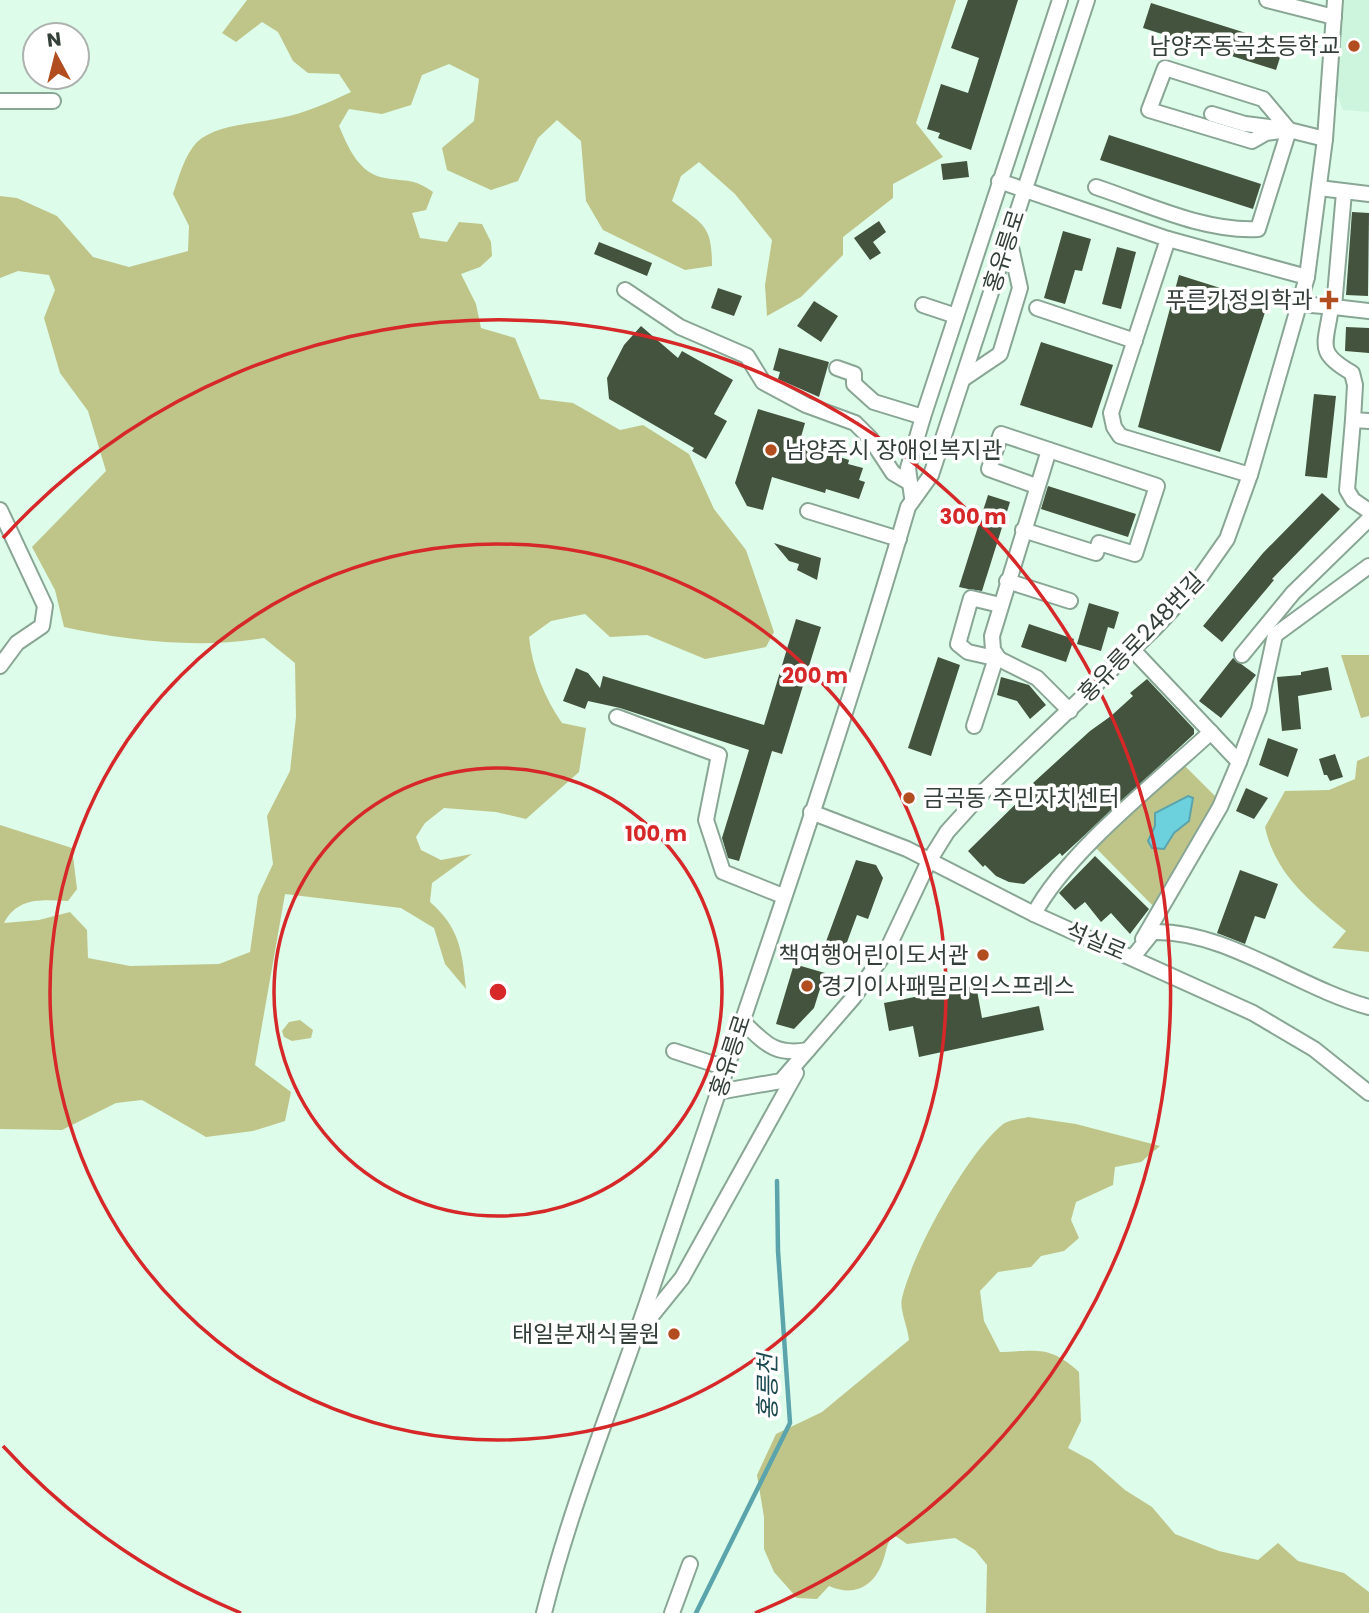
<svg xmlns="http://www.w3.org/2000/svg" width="1369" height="1613" viewBox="0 0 1369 1613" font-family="Poppins,'Noto Sans KR',sans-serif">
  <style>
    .built { fill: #cdf4dd }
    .green { fill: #bfc589 }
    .water { fill: #6cd0dd; stroke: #5ba4ac; stroke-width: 2 }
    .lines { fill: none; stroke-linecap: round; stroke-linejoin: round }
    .stream { stroke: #5ba4ac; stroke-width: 4.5 }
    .building { fill: #43533d }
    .minor-casing { stroke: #89a695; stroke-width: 18 }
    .minor { stroke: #fff; stroke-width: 14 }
    .ring { fill: none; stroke: #d62828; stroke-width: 3.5 }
    .poi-dot { fill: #b24d1f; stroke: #fff; stroke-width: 2.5 }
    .labels { text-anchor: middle; stroke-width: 7; stroke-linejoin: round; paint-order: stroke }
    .poi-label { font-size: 23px; fill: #333f38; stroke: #fff; text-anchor: end }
    .street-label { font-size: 23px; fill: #333f38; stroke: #fff }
    .water-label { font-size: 24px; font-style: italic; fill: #1b494f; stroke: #fff }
    .centre { fill: #d62828; stroke: #fff; stroke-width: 3.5 }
    .ring-label { font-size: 21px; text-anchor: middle; font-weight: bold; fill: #d62828; stroke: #fff; stroke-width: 7; stroke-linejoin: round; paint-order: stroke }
  </style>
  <rect width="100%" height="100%" fill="#ddfcea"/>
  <path class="built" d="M1344,0h25v112l-26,-2 -7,-18z"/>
  <g class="green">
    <path d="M247,0h709l-40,123 27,34 -50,27v14l-50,39v18l-42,42 -34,19 -2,-31 7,-45 -37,-46 -36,-32 -18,14 -9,25c32,24 40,24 40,65l-27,4 -82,-40 -17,-29 -5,-60 -24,-21 -19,18 -20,43 -27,9 -44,-20 -5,-22 32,-27 5,-42 -30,-15 -27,11 -11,30 -29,9 -33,-5 -10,17c9,21 20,48 46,52 23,4 28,0 48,14l-7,18 -14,3 8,25 27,4 12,-20 23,2 9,18 1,14 -12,11 -19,7 15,30 5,24 34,10 25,61 33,4 47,27 23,-5 46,29 25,55 32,41 28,82 -8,15 -61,12 -58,-24 -37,2 -25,-23 -34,7 -22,16c3,31 16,61 33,86l24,5 -7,44 -53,47 -30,-7 -52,-4 -19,15 -9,14 5,13 20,10 31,-6 -40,29 -2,19c30,26 32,49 36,87l-21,-25 -11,-36 -33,-20 -116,-14 -30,171 36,27 -6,29 -32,10 -47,6 -64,-37 -26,3 -54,27 -62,-1v-304l72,23 5,41 -9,12c-27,-1 -50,-4 -64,22l35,-3 31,-8 17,18 1,28 42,8 89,-2 31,-12 8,-56 15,-32 -6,-48 23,-45 6,-54 -1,-54 -31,-25c-65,11 -136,3 -200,-11l-9,-37 -23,-43 74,-76 -18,-60 -28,-38 -16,-55 11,-28 -6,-15 -31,-4 -18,7v-82l17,2 40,18 36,41 36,10 59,-16 1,-25 -16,-32c6,-17 13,-45 29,-56 23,-15 53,-14 78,-20 25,-5 48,-15 71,-26l-12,-18 -31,-1 -15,-12 -15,-29 -16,-10 -26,20 -14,-9z"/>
    <path d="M1341,655h28v61l-8,2z"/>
    <path d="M1369,756v196l-37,-4 14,-17c-36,-29 -71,-57 -81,-104l20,-36 44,-1 26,-11 2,-18z"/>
    <path d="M1184,765l33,33 -62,110 -59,-60z"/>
    <path d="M300,1020l13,10 -2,8 -19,3 -8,-4 -2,-6 7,-9z"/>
    <path d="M1028,1117l48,7 84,22 -19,16 -26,5 -2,18 -37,17 -5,18 8,18 -15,13 -23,5 -10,11 -33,5 -18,19 4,30 16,31c37,-1 50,-7 79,20l2,49 -13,27 24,13 33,29 27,17 23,27 44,17 39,9 20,-17 20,18 46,12 25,19v21h-383l1,-48 -12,-15 -20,-12 -48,6 -13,-9c-8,8 -7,15 -11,26 -9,26 -29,36 -54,25l-12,13 -20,-1 -23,-26 -10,-23v-32l-7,-42 19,-41 46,-22 87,-72c-1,-12 -10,-31 -7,-42 11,-46 64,-143 100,-173 6,-5 18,-6 26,-8z"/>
  </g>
  <path class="water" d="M1188,796l5,2 -4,23 -15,12 -10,16 -12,-1 -4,-7 7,-15v-13z"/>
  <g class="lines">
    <path class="stream" d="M696,1613l94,-190 -12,-172 -1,-70"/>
  </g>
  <g class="building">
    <path d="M968,0h50l-47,150 -33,-12 2,-5 -13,-4 14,-45 27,9 11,-35 -28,-10z"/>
    <path d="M1151,3l133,42 -8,25 -133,-42z"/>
    <path d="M1109,135l152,49 -8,25 -153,-49z"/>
    <path d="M967,161l2,16 -26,3 -2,-16z"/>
    <path d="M1352,212l17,1 -1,83 -22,-1z"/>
    <path d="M879,221l7,11 -13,10 8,11 -11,7 -16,-22z"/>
    <path d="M1063,231l28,8 -9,32 -7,-1 -10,34 -21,-6z"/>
    <path d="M599,242l53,21 -5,13 -53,-22z"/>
    <path d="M1117,247l19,5 -15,57 -19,-5z"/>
    <path d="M1179,275l89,28 -48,149 -82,-25z"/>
    <path d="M718,288l24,8 -8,20 -23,-8z"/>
    <path d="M814,301l24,15 -17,26 -24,-16z"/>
    <path d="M641,326l37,32 4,-7 51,29 -19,34 13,7 -21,38 -14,-8 2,-3 -85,-49 -2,-21 17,-33z"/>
    <path d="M1346,327l23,1v25l-24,-2z"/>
    <path d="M1041,342l72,23 -21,63 -72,-23z"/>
    <path d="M779,348l50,14 -10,35 -41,-18 2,-7 -7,-2z"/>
    <path d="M1314,394l22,2 -9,82 -22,-2z"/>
    <path d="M758,409l47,14 -6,21 50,16 -1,4 15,4 -4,12 6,2 -6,17 -33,-10 -1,4 -53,-16 -9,33 -16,-4 -12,-23z"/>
    <path d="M1048,486l88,28 -8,23 -87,-28z"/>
    <path d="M1322,493l18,16 -68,70 2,1 -52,62 -19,-16 60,-73z"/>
    <path d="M988,495l22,7 -28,89 -14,-2 -9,-2z"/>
    <path d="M774,543l47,15 -4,22 -20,-10 2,-6 -10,-3z"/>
    <path d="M1089,603l30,9 -5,17 -6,-2 -7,24 -24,-7z"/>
    <path d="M796,619l25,8 -39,127 -10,-3 -33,110 -11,-3 -6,-20 27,-88 -129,-42 -32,-7 -3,8 -22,-8 13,-33 12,5 12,15 3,-12 161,49z"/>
    <path d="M1029,624l45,15 -8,23 -45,-15z"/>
    <path d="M938,657l22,8 -29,91 -23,-8z"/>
    <path d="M1233,658l23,17 -35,43 -22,-17z"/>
    <path d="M1328,667l4,23 -34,6 3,33 -19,2 -5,-54 24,-2v-3z"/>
    <path d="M1001,677l28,8 17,20 -16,14 -13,-18 -20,-6z"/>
    <path d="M1147,679l47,50v5l-132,122 -2,-3 -36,31 -15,-2 -13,-6 -11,-11 -2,2 -15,-16 67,-66 -2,-2 57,-52 21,-15 22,-20 -3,-3z"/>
    <path d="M1268,738l30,11 -10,28 -29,-12z"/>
    <path d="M1335,754l8,23 -13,4 -3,-6h-3l-5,-16z"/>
    <path d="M1246,788l22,10 -14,21 -18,-8z"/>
    <path d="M1095,856l54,53 -19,25 -19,-21 -10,9 -16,-20 -10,8 -16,-17z"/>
    <path d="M856,860l20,5 7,13 -15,41 -11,-4 -14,38 -19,-6z"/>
    <path d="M1240,870l38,14 -13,35 -10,-3 -10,28 -28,-11z"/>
    <path d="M794,964l31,9 -11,35 -20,21 -18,-5z"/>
    <path d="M976,985l6,33 57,-12 5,24 -125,27 -6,-31 -24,5 -5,-28z"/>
  </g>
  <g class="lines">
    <defs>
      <g id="minor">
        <path d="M1267,0l67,17"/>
        <path d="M0,101h53"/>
        <path d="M1212,114l33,10 33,4"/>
        <path d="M1289,130l-23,3 -14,8 -103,-31 16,-42 98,31 26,31 36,9"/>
        <path d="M999,181l169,58 -57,174 3,14 6,9 130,39"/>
        <path d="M1096,187c51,17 108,45 162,42l31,-99"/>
        <path d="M1319,188l50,6"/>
        <path d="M1168,239l139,38"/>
        <path d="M625,290l55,37 67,29 16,26 43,23 49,18 15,15 23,35 17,10"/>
        <path d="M1300,304l34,3 10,-115"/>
        <path d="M923,305l33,11"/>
        <path d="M1331,307c-5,38 -16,45 21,66l3,12 -2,35 16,1"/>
        <path d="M1334,307l35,4"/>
        <path d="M1037,308l98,33"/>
        <path d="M837,368l17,6v10l20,18 49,15"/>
        <path d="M963,379l37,-25 20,-66 -11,-50"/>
        <path d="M1353,420l-6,70 6,10 16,11"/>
        <path d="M1049,450l-57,186 1,14 6,9 38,19 33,33"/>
        <path d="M912,497l-4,-29 15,-51 137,-417"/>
        <path d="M0,510l45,96 -3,20 -25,17 -17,23"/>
        <path d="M808,511l91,28"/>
        <path d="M1023,530l73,23 3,-10 36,11 22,-68 -156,-52 -12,35 47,17"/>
        <path d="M1007,581l63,20"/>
        <path d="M1133,650l106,112 20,-53 16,-74 94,-69"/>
        <path d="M1242,655l51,-62 76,-74"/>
        <path d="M999,659l-31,-7 -10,-8 13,-46 29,7"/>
        <path d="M617,717l102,38 -13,65 17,52 60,24"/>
        <path d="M974,726l22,-68"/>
        <path d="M811,812l96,37 127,65 219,99 61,36 55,44"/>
        <path d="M1034,914c33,-62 123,-132 177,-182"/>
        <path d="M1143,939l77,-132 19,-45"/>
        <path d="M1133,957l20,-25c73,-2 145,56 216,75"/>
        <path d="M742,1021c23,22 32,35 66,29"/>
        <path d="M674,1051l52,17"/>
        <path d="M718,1092l63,-11 72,-83 34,-48 42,-89 18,-29 38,-42 169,-161 40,-43 33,-47 23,-64 57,-198 18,-138 10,-139"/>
        <path d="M644,1325l38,-47 114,-205"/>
        <path d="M544,1613c27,-109 71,-215 107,-322 87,-260 180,-520 257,-784l23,-32 156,-475"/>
        <path d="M672,1613l18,-49"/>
      </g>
    </defs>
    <use href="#minor" class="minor-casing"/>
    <use href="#minor" class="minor"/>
  </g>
  <g class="ring">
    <circle cx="498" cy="992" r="224"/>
    <circle cx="498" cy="992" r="448"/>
    <path d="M241 1613A672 672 0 0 1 3 1446M3 538A672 672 0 1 1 755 1613"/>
  </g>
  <g class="poi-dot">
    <circle cx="1354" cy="46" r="7"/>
    <path d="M1325.5 289.5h7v7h7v7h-7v7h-7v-7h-7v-7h7z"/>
    <circle cx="771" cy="450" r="7"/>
    <circle cx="909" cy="798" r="7"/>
    <circle cx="983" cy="955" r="7"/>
    <circle cx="807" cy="986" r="7"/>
    <circle cx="674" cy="1334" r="7"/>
  </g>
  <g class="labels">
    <g class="poi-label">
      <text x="1340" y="54">남양주동곡초등학교</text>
      <text x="1313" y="308">푸른가정의학과</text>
      <text x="785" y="458" text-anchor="start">남양주시 장애인복지관</text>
      <text x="923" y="806" text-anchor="start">금곡동 주민자치센터</text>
      <text x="969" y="963">책여행어린이도서관</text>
      <text x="821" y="994" text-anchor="start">경기이사패밀리익스프레스</text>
      <text x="660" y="1342">태일분재식물원</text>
    </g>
    <g class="street-label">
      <text transform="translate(1004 251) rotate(-72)" y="8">홍유릉로</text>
      <text transform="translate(1141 637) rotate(-46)" y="8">홍유릉로248번길</text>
      <text transform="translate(1096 941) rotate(23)" y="8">석실로</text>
      <text transform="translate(730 1056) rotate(-72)" y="8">홍유릉로</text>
    </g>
    <g class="water-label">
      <text transform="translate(768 1387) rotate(-90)" y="8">홍릉천</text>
    </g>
  </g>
  <circle cx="498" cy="992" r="10" class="centre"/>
  <g class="ring-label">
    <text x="973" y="524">300 m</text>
    <text x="815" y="683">200 m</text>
    <text x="656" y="841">100 m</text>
  </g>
  <g transform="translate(56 56) rotate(353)"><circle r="33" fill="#ffffff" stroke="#adb2af" stroke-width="2"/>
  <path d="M0-5L12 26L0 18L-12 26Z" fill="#b24d1f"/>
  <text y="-10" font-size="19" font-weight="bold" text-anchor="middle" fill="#333f38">N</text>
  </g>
</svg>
